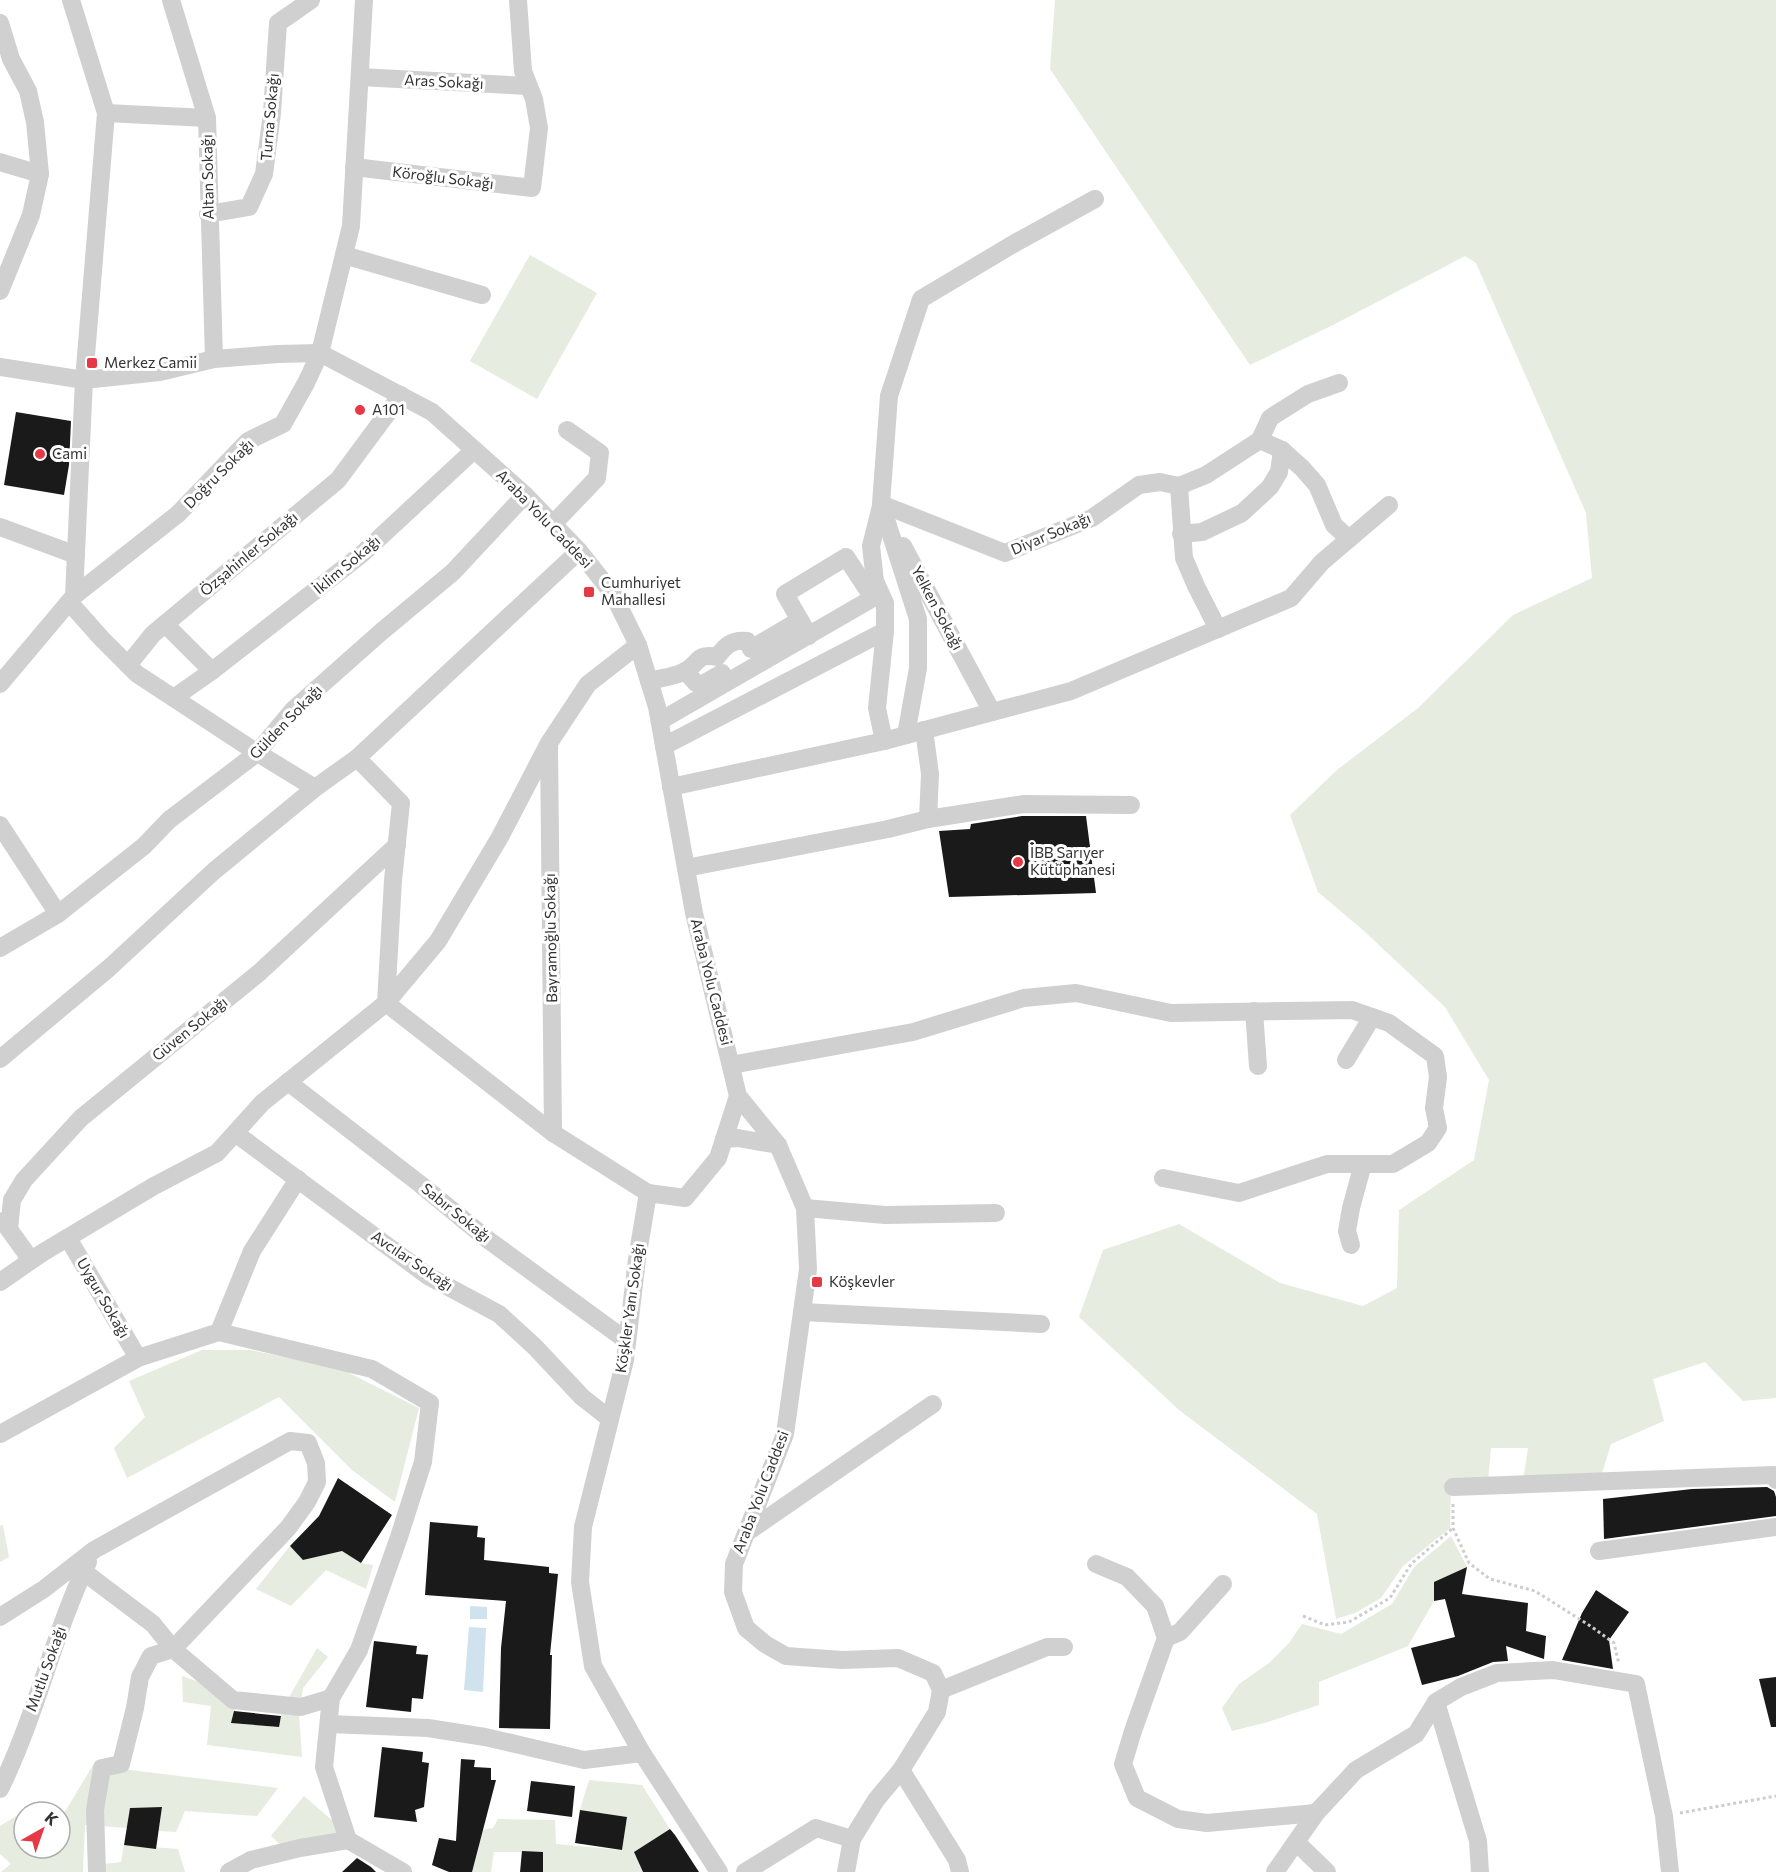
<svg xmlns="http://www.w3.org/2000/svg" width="1776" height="1872" viewBox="0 0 1776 1872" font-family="Commissioner,sans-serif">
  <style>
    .green { fill: #e6ecdf }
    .water { fill: #cfe2ee }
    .building { fill: #1a1a1a }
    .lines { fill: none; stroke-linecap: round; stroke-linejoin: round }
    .path { stroke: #cdcdcd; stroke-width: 3; stroke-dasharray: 3 3; stroke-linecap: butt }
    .minor { stroke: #d0d0d0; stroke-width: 18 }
    .poi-dot { fill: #e63946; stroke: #fff; stroke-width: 2 }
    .labels { text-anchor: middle; stroke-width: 6; stroke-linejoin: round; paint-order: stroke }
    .street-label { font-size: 15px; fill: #333; stroke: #fff }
    .poi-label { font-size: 15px; fill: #333; stroke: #fff; text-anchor: start }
  </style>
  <rect width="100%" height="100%" fill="#fff"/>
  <g class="green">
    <path d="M1055,0h721v1398l-33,3 -38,-39 -52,17 11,42 -53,23 -10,33 -78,4 5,-33h-37l-3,34 -37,1 -1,45 -47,38 -22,32 -26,15 -19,6 -19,-105 -138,-104 -100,-93 24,-67 76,-26 101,59 83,23 34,-18 2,-78 75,-50 15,-80 -44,-73 -81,-76 -46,-39 -28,-77 47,-45 81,-62 95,-93 79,-37 -6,-65 -110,-250 -11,-7 -132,69 -83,40 -200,-296z"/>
    <path d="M530,255l67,38 -60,106 -67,-38z"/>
    <path d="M202,1350h49l90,19 78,39 -24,94 -43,-32 -73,-73 -152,81 -13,-30 31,-31 -16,-36z"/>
    <path d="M3,1525l6,32 -9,5v-36z"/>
    <path d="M1451,1536l16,31 -33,15v19l-26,45 -89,36v23l-51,17 -36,9 -10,-23 17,-24 30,-21 20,-20 13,-19 39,10 51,-30 22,-37z"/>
    <path d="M290,1546l14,14 38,-9 19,12 12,2 -7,24 -40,-19 -35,36 -35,-17z"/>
    <path d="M317,1648l11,9 -25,31 -4,26 3,43 -95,-12 4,-39 -28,-4 -1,-26 54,19 1,6 -5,22 46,4 5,-19z"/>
    <path d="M96,1760l26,9 156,19 -21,28 -72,-5 -9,21 -17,-1 3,-24 -31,1 -4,20 -42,-3 -2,47h-82l10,-8 -11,-10v-28l16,-10 8,12v20h36v-28z"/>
    <path d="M589,1780l53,5 28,44 -36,23 9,20h-100v-20h-49l-3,20h-19l-8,-39 29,-5 5,-9 57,1 1,24 66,6 5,-33 -47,-7z"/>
    <path d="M304,1796l44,38 -66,12 -11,-10z"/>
    <path d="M124,1845l54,4 7,23h-88l-2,-7 26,-3z"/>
  </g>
  <g class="water">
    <path d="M470,1606l17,1v12h-17z"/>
    <path d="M469,1627l17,1 -3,64 -19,-2z"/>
  </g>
  <g class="building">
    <path d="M16,412l55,9 -2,44 -5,30 -60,-10z"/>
    <path d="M1022,816h64l10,77 -147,4 -10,-66 31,-2 1,-5z"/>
    <path d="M338,1478l54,37 -31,48 -19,-12 -39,9 -13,-14 29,-30z"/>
    <path d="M1767,1487l7,4 2,6v19l-172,23 -1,-40 89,-10z"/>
    <path d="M430,1522l48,4 -1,11 8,1 -1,22 65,7v6l9,1 -8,81h2l-2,74 -51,-1 2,-80 5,-47 -81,-6z"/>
    <path d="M1467,1567l-5,27 66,9 -2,28 20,5 -2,23 -38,-13 2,15 -15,1 -35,14 -36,9 -11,-37 44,-11 -10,-38 -11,2v-19z"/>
    <path d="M1596,1590l33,22 -20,28 4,29 -51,-9 20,-47z"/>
    <path d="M374,1641l43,5 -1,8 12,1 -5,44 -11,-1 -1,14 -45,-5z"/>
    <path d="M1776,1677v50h-5l-12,-48z"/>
    <path d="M234,1711l47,5 -2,11 -48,-4z"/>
    <path d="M382,1747l41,5 -1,10 7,1 -5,44 -9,3 2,12 -43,-5z"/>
    <path d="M461,1759l14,1 -1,7 17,1v12h5l-24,92h-23l-17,-7 7,-27 17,3z"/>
    <path d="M531,1781l44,5 -3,31 -45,-6z"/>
    <path d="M162,1807l-6,42 -32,-4 6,-37z"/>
    <path d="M580,1810l47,7 -5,33 -47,-7z"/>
    <path d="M670,1829l5,6 24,37h-56l-9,-20z"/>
    <path d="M522,1851l21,1v20h-23z"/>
    <path d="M357,1858l14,9 5,5h-34z"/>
  </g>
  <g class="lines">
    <g class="path">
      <path d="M1453,1504v24l16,35 21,16 45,12 57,36 22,16 5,21"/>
      <path d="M1303,1616l22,9 24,-3 41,-24 21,-34 42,-36"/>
      <path d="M1680,1813l96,-17"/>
    </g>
    <g class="minor">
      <path d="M171,0l36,118 7,241"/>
      <path d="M0,23l11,36 17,32 7,31 5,52 -9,41 -31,76"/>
      <path d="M360,77l168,9"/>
      <path d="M106,113l101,5"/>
      <path d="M0,162l40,12"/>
      <path d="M354,167l178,21 7,-60 -5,-29 -11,-28 -5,-71"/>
      <path d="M208,214l41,-7 15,-33 8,-61 6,-90 33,-23"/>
      <path d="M344,255l138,40"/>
      <path d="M0,367l84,13 76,-8 54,-13 64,-5 42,-1 112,59 93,83 54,56 34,43 25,51 19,62 37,206 44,183 40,49 27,63 3,61 -23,165 -51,130 -1,28 13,36 19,16 21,12 56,4 56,-2 35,15 8,17 -4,22 -36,58 -25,30 -24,39 -6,33"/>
      <path d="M1260,440l10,-22 38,-24 31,-11"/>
      <path d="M1179,486l27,-11 54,-35 22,10 20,18 15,17 17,40 15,14"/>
      <path d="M881,504l124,49 87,-35 47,-33 21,-3 19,4 5,72 12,28 22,43"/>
      <path d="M881,506l-10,40 4,35 10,22v28l-8,77 7,33"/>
      <path d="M553,524l44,-46 3,-25 -33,-23"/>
      <path d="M0,527l76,28"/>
      <path d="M1181,534l21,-2 40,-19 28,-26 9,-15 3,-22"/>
      <path d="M903,546l89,166"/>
      <path d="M74,596l104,-82 70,-73 35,-17 23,-41 14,-30 31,-127 13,-226"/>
      <path d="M69,602l33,37 35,35 119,78 59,36"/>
      <path d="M128,665l25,-31 12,-10"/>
      <path d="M212,671l150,-117 112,-104"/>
      <path d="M686,672l10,11 5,2 21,-12"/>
      <path d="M649,681c11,-3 24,-4 34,-9 16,-6 12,-20 34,-15 8,-11 15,-18 30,-16l4,8 49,-29"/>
      <path d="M0,684l74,-88 10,-216 22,-267 -35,-113"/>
      <path d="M175,697l37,-26 -47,-47 173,-144 63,-85"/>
      <path d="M660,721l213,-123 -27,-41 -61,37 24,42"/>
      <path d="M924,730l6,44 -2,45"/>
      <path d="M906,735l12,-67v-49l-37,-115 8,-108 32,-97 94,-56 80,-44"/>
      <path d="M549,745l4,388"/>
      <path d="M664,746l221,-115"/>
      <path d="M357,758l44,45 -8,77 -7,123 167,130 95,60 37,5 33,-40 20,-62"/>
      <path d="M671,787l213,-46 187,-50 220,-93 31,-36 67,-57"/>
      <path d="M0,825l58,89"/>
      <path d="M686,868l202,-39 40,-10 96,-15 107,1"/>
      <path d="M0,948l58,-34 86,-68 25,-26 88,-67 36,-43 88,-78 72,-60 72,-77"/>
      <path d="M1254,1011l4,55"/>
      <path d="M0,1059l109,-91 105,-97 101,-83 42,-30 222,-207"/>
      <path d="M1346,1060l26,-43"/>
      <path d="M731,1065l182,-33 111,-34 52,-5 95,20 181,-3 37,13 46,33 3,21 -4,31 4,20 -10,15 -35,21h-66l-88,29 -76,-15"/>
      <path d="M288,1082l132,102 67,55 140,102"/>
      <path d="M235,1133l193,143 71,38 36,33 47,50 28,22"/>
      <path d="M724,1139l14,-1 40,7"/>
      <path d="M648,1193l-11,66 -12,101 -42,167 -3,55 13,84 49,87 77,119"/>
      <path d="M805,1208l80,7 111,-2"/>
      <path d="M3,1221l28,39"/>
      <path d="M9,1229l3,-29 12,-20 57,-62 179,-146 137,-127"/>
      <path d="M68,1238l70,120"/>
      <path d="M1351,1245l-4,-14 4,-23 12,-44"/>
      <path d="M0,1282l42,-29 112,-67 63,-33 45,-50 124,-100 52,-62 62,-104 49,-94 39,-59 50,-39"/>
      <path d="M802,1312l239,12"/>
      <path d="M219,1332l33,-81 46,-72"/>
      <path d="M0,1434l138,-76 81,-26 153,37 58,34 -7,59 -24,75 -40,113 -28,48 -7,69 24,73 55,32"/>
      <path d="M1453,1487l321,-12 2,5"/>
      <path d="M746,1533l187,-129"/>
      <path d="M1599,1551l177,-24"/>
      <path d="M1096,1564l31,13 28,29 11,32 -33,93 -10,33 14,34 41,21 29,4 109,-10"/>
      <path d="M84,1572l69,52 20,25 60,51 68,7 30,-9"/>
      <path d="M0,1617l44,-28 50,-39 196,-109 18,2 8,20 1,19 -10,20 -19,26 -115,121 -22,7 -11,21 -5,31 -14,56 -19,4 -7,42 2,62"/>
      <path d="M1166,1638l14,-6 43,-48"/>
      <path d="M941,1690l106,-43h17"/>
      <path d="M1436,1702l42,139 2,31"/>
      <path d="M329,1724l99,4 57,9 99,23 58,-7"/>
      <path d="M901,1770l56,90 3,12"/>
      <path d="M0,1789c36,-73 53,-154 88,-227"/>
      <path d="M1296,1842l31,30"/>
      <path d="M229,1872l22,-12 49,-12 48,-8"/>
      <path d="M745,1872l71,-44 36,11"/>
      <path d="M1275,1872l41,-59 40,-43 60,-36 20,-32 25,-15 36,-14 56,-3 83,14 28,132 6,56"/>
    </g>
  </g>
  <g class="poi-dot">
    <rect x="86" y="357" width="12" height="12" rx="3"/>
    <circle cx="360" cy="410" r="6"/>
    <circle cx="40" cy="454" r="6"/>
    <rect x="583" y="586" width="12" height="12" rx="3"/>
    <circle cx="1018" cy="862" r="6"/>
    <rect x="811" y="1276" width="12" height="12" rx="3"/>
  </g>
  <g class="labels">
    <g class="street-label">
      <text transform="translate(444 82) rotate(3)" y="5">Aras Sokağı</text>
      <text transform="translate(270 117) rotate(-85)" y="5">Turna Sokağı</text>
      <text transform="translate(208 177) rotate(-91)" y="5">Altan Sokağı</text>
      <text transform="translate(443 178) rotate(7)" y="5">Köroğlu Sokağı</text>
      <text transform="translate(219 474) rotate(-45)" y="5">Doğru Sokağı</text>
      <text transform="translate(544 519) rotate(46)" y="5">Araba Yolu Caddesi</text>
      <text transform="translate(1051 534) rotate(-23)" y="5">Diyar Sokağı</text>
      <text transform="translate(249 554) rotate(-40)" y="5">Özşahinler Sokağı</text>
      <text transform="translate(347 565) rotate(-40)" y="5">İklim Sokağı</text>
      <text transform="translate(937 608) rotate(62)" y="5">Yelken Sokağı</text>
      <text transform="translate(286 722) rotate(-46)" y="5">Gülden Sokağı</text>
      <text transform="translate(551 938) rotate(-91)" y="5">Bayramoğlu Sokağı</text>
      <text transform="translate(711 982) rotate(76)" y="5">Araba Yolu Caddesi</text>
      <text transform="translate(190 1029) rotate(-39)" y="5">Güven Sokağı</text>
      <text transform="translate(456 1213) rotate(39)" y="5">Sabır Sokağı</text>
      <text transform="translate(412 1261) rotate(34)" y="5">Avcılar Sokağı</text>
      <text transform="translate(103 1298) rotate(60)" y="5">Uygur Sokağı</text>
      <text transform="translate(630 1308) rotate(-82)" y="5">Köşkler Yanı Sokağı</text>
      <text transform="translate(761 1492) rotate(-69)" y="5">Araba Yolu Caddesi</text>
      <text transform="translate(46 1669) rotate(-70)" y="5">Mutlu Sokağı</text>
    </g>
    <g class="poi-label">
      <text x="104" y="368">Merkez Camii</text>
      <text x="372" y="415">A101</text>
      <text x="52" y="459">Cami</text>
      <text x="601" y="588">Cumhuriyet<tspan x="601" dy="17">Mahallesi</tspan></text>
      <text x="1030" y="858">İBB Sarıyer<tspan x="1030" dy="17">Kütüphanesi</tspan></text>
      <text x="829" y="1287">Köşkevler</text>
    </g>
  </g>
  <g transform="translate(42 1830) rotate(40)"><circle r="28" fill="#ffffff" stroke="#adadad" stroke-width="1.5"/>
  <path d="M0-4.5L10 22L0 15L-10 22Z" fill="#e63946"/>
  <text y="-9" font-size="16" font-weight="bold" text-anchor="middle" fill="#333333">K</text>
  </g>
</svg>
